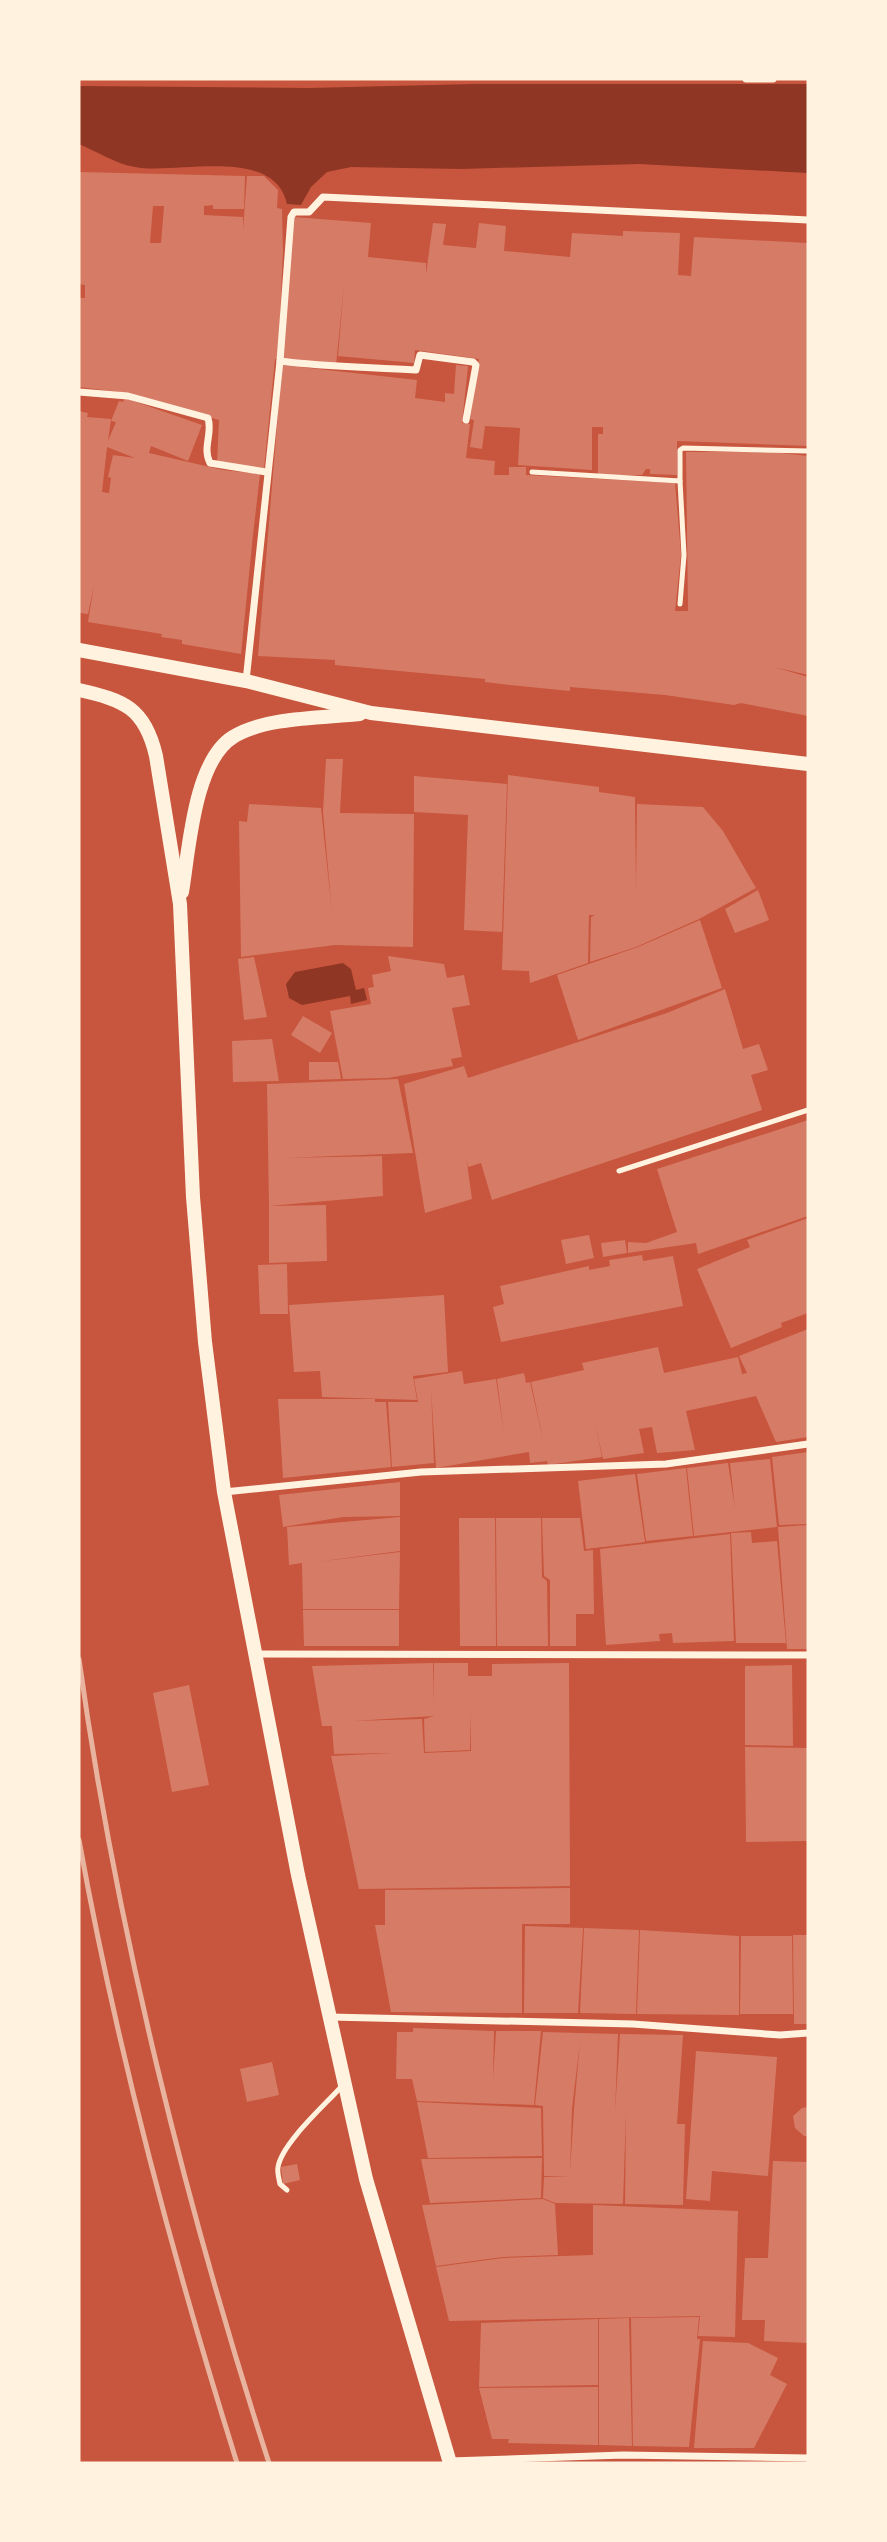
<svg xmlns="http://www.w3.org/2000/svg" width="887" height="2542" viewBox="0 0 887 2542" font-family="'Titillium Web',sans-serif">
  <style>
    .water { fill: #8f3625 }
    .building { fill: #d67c66; fill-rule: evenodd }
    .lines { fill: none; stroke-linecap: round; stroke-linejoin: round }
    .service { stroke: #fff3e0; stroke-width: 5 }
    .minor { stroke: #fff3e0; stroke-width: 7 }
    .secondary { stroke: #fff3e0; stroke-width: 14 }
    .rail { stroke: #e9b49f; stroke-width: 5 }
  </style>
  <rect width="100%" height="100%" fill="#c8553d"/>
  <g class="water">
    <path d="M475,84h333v89l-169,-9 -178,5 -110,-2 -24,5 -16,15 -10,18 -14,-1c-13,-59 -111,-29 -152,-37 -19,-3 -39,-16 -56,-23v-58l230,2z"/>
    <path d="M343,963l8,6 5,21 8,-2 3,12 -16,4 -1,-8 -48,9 -13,-7 -3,-14 9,-12z"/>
  </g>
  <g class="building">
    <path d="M79,172l166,4 -1,33h-31v-4l-9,1v9l39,2v13l4,-54h17l14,14 -1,18 5,1 1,42 -5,108h-3l-11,110 -47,-5 2,-44 -91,-27 -49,-6v-89h6v-13l-6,-1zM153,206h11l-3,37h-11z"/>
    <path d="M294,217l77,6 -3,34 58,6v11l7,-51 13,1 -3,21 33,3 3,-25 27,3 -2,25 66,6 2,-24 51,3v-5l57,2 -2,42 13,1 3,-39 114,6v203l-131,-5v34l-27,-1v-5h-4l-4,6h-44v-41h5v-7h-11v43l-74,-5 2,-37 -35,-2 -3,23 -12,-2 4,-27 -4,-1 9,-60 -64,-9 -1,13 -76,-7 6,-71 -8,80 -54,-6z"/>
    <path d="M282,365l135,15 -2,18 30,4v-9l9,1 2,-29 12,1 -6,57 8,1 -4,34 29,3 -1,14h15v-8h17v8l149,8 6,71 -6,57h13v-5l-2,-154h85l37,4v219l-34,-8 34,10v39l-67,-13 -7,2 -69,-10 -95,-8v4l-60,-6 -25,-3v-3l-150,-14v-5l-77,-4z"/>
    <path d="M125,398l77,27 -14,36 -37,-15 -2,7 74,17 37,4 -7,61 -37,-6 37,6 -12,119 -59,-10v-4l-21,-3 1,-3 -74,-12 6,-37 -6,29 -9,-1v-202l9,2 -1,4 24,2 -3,22 8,-19 -5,-1 8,-20 4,1zM107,447l28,11 -22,-3 -5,22 3,1 -2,15 -7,-1z"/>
    <path d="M326,759h17l-3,54 74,1 -1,133 -78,-2 -94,12 -2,-136 8,1 2,-18 72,4 11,105 -9,-101z"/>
    <path d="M508,775l91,12v5l36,5 1,94 1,-87 66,3 20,24 33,57 -57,31 -63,28 -46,15 1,-45 4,-2h-6l-1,48 -58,20 -1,-12 -27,-1z"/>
    <path d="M414,776l93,8 -5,148 -38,-2 4,-115 -54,-3z"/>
    <path d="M758,890l11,30 -34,13 -10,-24z"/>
    <path d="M700,920l22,68 -144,52 -21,-65 81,-28z"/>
    <path d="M388,956l56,8 3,14 17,-3 6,30 -18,3 10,49 -11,2 2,7 -65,12 -45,1 -13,-68 41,-7 -3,-16 6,-1 -2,-12 19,-4z"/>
    <path d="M254,957l13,60 -23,3 -6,-61z"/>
    <path d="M725,989l18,60 16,-5 9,26 -17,5 11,35 -270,90 -11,-37 -13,4 -2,-11 6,43 -47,14 -21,-129 60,-18 4,12 199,-65z"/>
    <path d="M303,1016l29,17 -12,20 -29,-18z"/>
    <path d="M272,1039l7,42 -46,1 -1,-41z"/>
    <path d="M309,1062h29l3,17 -32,1z"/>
    <path d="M398,1079l15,74 -130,5 99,-2 1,40 -114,10 -2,-122z"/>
    <path d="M808,1120v96l-110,38 -2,-11 -68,10v-11l18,1 31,-11 -20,-63z"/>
    <path d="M326,1205l1,56 -58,2v-57z"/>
    <path d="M808,1218v95l-27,10 1,4 -51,21 -34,-79 53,-22 -3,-7z"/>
    <path d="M589,1235l5,23 -28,6 -5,-24z"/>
    <path d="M625,1240l2,13 -24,4 -2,-14z"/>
    <path d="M642,1255l1,6 30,-5 10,50 -182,36 -8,-35 11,-3 -4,-18 89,-20v4l21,-4 -1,-6z"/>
    <path d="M287,1264l1,50h-28l-2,-49z"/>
    <path d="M444,1295l4,77 -35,4 4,24 -95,-3 -2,-26 -26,1 -5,-67z"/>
    <path d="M808,1329v108l-32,5 -20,-46 -70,15 9,39 -38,3 -5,-26 -13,2 5,24 -41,6 -8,-36 7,34 -54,8 -1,-4 -17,2 -1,-11 -93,16 -5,-80 3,75 -42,4 -4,-65h30l-4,-23 48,-8 2,13 32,-5 8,56 -7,-56 27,-6 2,10 4,-1 14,62 -13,-62 53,-12 -2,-7 76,-16 6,26 74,-16 4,17 5,-1 -8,-17z"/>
    <path d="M278,1399h97v3h11l5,65 -108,11z"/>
    <path d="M808,1452v72l-29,1 -7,-68z"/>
    <path d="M770,1459l7,68 -83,9 -7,-68 41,-5 7,46 -5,-46z"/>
    <path d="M686,1468l7,68 -47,5 -9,-67z"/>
    <path d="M635,1474l10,68 -59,7 -8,-68z"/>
    <path d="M400,1482v34l-57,1 -60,10 -4,-32z"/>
    <path d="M400,1517v34l-85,11 85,-10 -1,57h-96l-1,-46 -13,2 -2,-38z"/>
    <path d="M459,1518h36l1,128h-36z"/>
    <path d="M496,1518h45l1,59 5,4 1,65h-51z"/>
    <path d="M542,1518h38l4,33 9,-1 1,64h-18v32h-26v-66l-6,-4z"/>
    <path d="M808,1525v124h-21l-9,-122z"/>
    <path d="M751,1532l1,11 25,-2 9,102h-50l-5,-110z"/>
    <path d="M730,1534l4,107 -61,2 -1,-10 -13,1 1,7 -54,4 -6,-96z"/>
    <path d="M303,1610h96v36h-95z"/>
    <path d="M433,1663l1,39v-39h34v13h24v-12l77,-1 1,223 -211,3 -28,-133 62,-3 -59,1 -2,-28h-10l-10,-60zM470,1711l1,40 -47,2 -2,-34 -69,2 81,-5 -10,3 1,33 45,-2z"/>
    <path d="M792,1665l1,81 -48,-1v-79z"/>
    <path d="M189,1685l20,100 -37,7 -19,-99z"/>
    <path d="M745,1747l63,1v93l-62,1z"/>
    <path d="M570,1888v36h-48v89l-131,-1 -16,-87h10v-35z"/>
    <path d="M525,1926l58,2 -5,85h-54z"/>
    <path d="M584,1928l55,2 -3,84 -56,-1z"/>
    <path d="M640,1930l99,6v79l-102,-1z"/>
    <path d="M793,1935h15v89h-14z"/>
    <path d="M741,1936h51l1,78h-53z"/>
    <path d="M413,2028l81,3 -1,49 3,-49h45l-7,74 -117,-4 -5,-22h-16l1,-47h16z"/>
    <path d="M543,2032l75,2 -3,78 5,-78 63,1 -6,89h8l-2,81 -58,-1 1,-92 -3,92 -68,-1 -12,-5 1,-21 27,-1h-27l-1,-70 -8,-1zM580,2042l-6,67 -4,63 2,-63z"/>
    <path d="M696,2051l81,6 -9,119 -56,-5 -2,30 -24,-2z"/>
    <path d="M272,2062l7,33 -32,7 -7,-33z"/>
    <path d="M417,2102l124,6 1,48 -114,2z"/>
    <path d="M808,2107v29h-4l-9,-8 -2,-12 9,-8z"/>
    <path d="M542,2158l-1,40 -111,5 -9,-44z"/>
    <path d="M773,2161l35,1v181l-44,-2 1,-21h-23l3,-62h23z"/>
    <path d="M297,2164l3,16 -17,4 -2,-17z"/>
    <path d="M543,2199l12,5 3,51 -55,2 -67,9 -14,-61z"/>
    <path d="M593,2205l145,6 -3,126 -37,-1 2,-20 -251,5 -13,-54 67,-9 90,-3z"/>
    <path d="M699,2317l-2,22h3l-11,108 -56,-1 -2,-128z"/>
    <path d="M629,2318l3,128 -33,-1v-126z"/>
    <path d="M598,2319v66l-119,2 2,-64z"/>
    <path d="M703,2341l45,2 30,15 -8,17 17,9 -33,64h-60z"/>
    <path d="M598,2387v58l-90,-2 1,-4h-17l-13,-51z"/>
  </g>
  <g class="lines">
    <g class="service">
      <path d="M532,472l148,9v-31l3,-2 125,3"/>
      <path d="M680,481l4,74 -4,49"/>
      <path d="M619,1171l189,-61"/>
      <path d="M287,2190l-7,-6c-1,-5 -3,-12 -2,-17 4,-24 47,-62 63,-80"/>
    </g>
    <g class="minor">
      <path d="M746,79h27"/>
      <path d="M280,361c45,6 90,6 136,9l4,-15 53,7 3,3 -10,55"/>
      <path d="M79,392l49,4 80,22c5,15 -6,30 2,45l56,9"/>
      <path d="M246,681l34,-320 11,-144 3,-5h15l14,-15 485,23"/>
      <path d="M224,1492l197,-20 245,-8 142,-20"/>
      <path d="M256,1654l552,1"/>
      <path d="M330,2017l303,7 147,11 28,-2"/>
      <path d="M450,2461l173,-6 185,3"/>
    </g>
    <g class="secondary">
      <path d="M79,650l167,31 125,32 437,51"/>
      <path d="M79,690c45,10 66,18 77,66l24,148 13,293 12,145 19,150 74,383 68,304 84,284"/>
      <path d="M182,892c7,-42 12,-131 51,-155 31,-20 91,-19 127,-23"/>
    </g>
    <g class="rail">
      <path d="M79,1659c37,267 107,548 190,804"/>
      <path d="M79,1840c38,210 94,419 158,623"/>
    </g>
  </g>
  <rect width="887" height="2542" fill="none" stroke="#fff3e0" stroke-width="161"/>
</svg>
